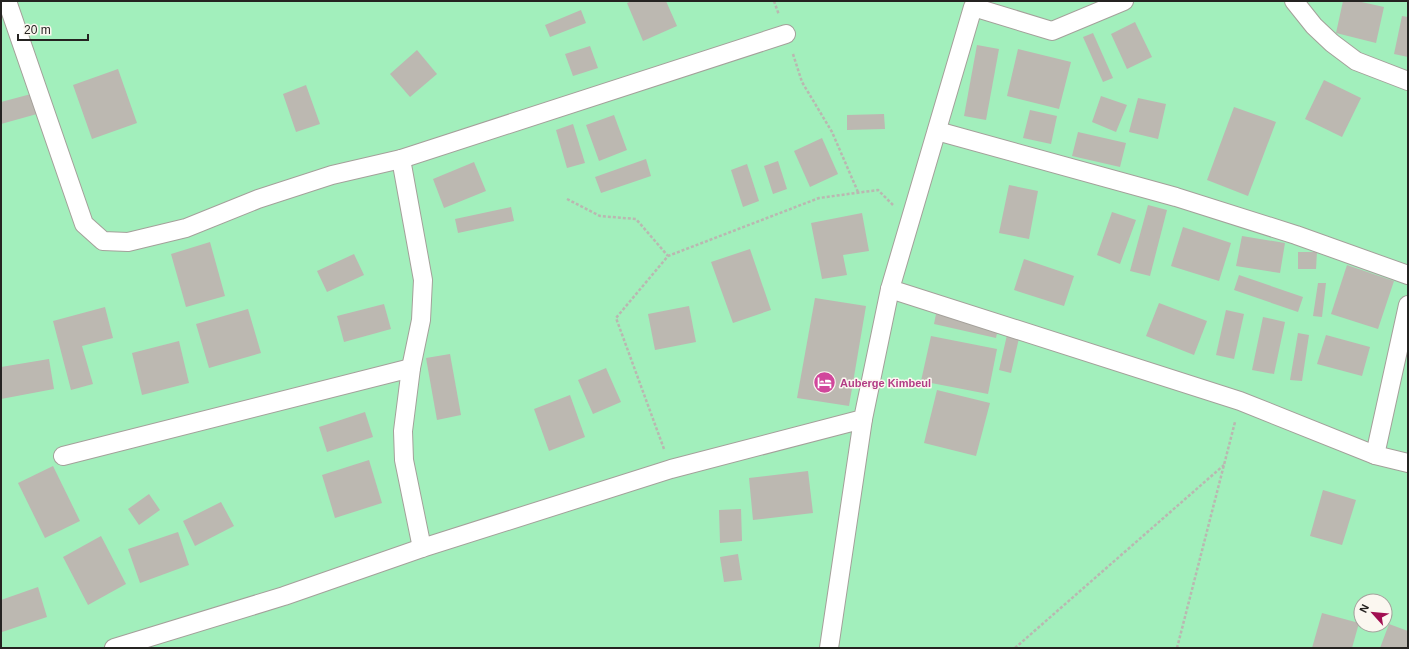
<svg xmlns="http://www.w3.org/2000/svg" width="1409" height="649" viewBox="0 0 1409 649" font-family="Helvetica,sans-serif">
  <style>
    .green { fill: #a2efbc; fill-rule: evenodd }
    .building { fill: #bcb8b1 }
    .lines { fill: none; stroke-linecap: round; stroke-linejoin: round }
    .street-casing { stroke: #a4a09a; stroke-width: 20 }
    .path { stroke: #bab7b1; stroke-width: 2.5; stroke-dasharray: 3 2; stroke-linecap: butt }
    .street { stroke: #fff; stroke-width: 18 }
    .labels { text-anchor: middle; stroke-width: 3; stroke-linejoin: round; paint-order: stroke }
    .hotel-label { font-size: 11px; font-weight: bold; fill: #b23c85; stroke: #fbf7f0; text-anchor: start }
  </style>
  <rect width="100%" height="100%" fill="#fbf7f0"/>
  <path class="green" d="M1,1h1407v647h-1407zM1361,601h24v24h-24z"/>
  <g class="building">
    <path d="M632,1h34l11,25 -34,15 -16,-38z"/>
    <path d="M1343,1h14l27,6 -8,36 -40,-10z"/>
    <path d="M581,10l5,13 -36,14 -5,-12z"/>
    <path d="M1402,16l6,1v40l-14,-3z"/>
    <path d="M1135,22l17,35 -25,12 -16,-35z"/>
    <path d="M1093,33l20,45 -10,4 -20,-45z"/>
    <path d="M977,45l22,4 -13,71 -22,-4z"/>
    <path d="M590,46l8,22 -25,8 -8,-22z"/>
    <path d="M1018,49l53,13 -12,47 -52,-13z"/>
    <path d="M417,50l20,24 -27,23 -20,-23z"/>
    <path d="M118,69l19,54 -45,16 -19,-54z"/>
    <path d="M1324,80l37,18 -19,39 -37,-18z"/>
    <path d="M306,85l14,39 -24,8 -13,-38z"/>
    <path d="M31,94l6,20 -36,10v-22z"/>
    <path d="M1101,96l26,9 -11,27 -24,-10z"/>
    <path d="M1138,98l28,6 -8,35 -29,-7z"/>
    <path d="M1234,107l42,15 -28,74 -41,-16z"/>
    <path d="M1030,110l27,6 -6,28 -28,-6z"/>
    <path d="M884,114l1,15 -38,1v-15z"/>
    <path d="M614,115l13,35 -28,11 -13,-36z"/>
    <path d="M573,124l12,39 -18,5 -11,-38z"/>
    <path d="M1078,132l48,11 -6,24 -48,-11z"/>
    <path d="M822,138l16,36 -28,13 -16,-36z"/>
    <path d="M646,159l5,17 -50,17 -6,-16z"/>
    <path d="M778,161l9,28 -14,5 -9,-28z"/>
    <path d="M474,162l12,29 -42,17 -11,-29z"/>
    <path d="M747,164l12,37 -16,6 -12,-37z"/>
    <path d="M1009,185l29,6 -9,48 -30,-6z"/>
    <path d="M1148,205l19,5 -17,66 -20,-5z"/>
    <path d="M511,207l3,14 -56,12 -3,-14z"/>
    <path d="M1112,212l24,8 -16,44 -23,-9z"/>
    <path d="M862,213l7,38 -26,4 4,20 -25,4 -11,-56z"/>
    <path d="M1183,227l48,16 -12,38 -48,-15z"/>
    <path d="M1242,236l43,7 -5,30 -44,-7z"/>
    <path d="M210,242l15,54 -39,11 -15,-53z"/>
    <path d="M750,249l21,61 -38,13 -22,-61z"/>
    <path d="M1298,252h19l-1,17h-18z"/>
    <path d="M354,254l10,21 -37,17 -10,-21z"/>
    <path d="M1024,259l50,17 -10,30 -50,-16z"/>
    <path d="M1347,265l47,16 -16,48 -47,-15z"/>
    <path d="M1239,275l64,22 -5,15 -64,-22z"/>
    <path d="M1318,283h8l-4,34 -9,-1z"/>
    <path d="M815,298l51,8 -17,100 -52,-8z"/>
    <path d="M1159,303l48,18 -13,34 -48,-19z"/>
    <path d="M384,304l7,25 -47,13 -7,-26z"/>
    <path d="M689,306l7,36 -41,8 -7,-36z"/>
    <path d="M105,307l8,31 -31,8 11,38 -22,6 -18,-69z"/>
    <path d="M248,309l13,44 -52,15 -13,-44z"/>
    <path d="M1226,310l18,4 -10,45 -18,-4z"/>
    <path d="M936,314l62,14 -2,10 -62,-14z"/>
    <path d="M1263,317l22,5 -11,52 -22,-4z"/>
    <path d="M1298,333l11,2 -7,46 -12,-1z"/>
    <path d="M1007,335l12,3 -8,35 -12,-3z"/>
    <path d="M1326,335l44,12 -8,29 -45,-12z"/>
    <path d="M931,336l66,13 -9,45 -67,-13z"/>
    <path d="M179,341l10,42 -47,12 -10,-42z"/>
    <path d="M450,354l11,61 -24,5 -11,-62z"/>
    <path d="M49,359l5,30 -53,10v-32z"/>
    <path d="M606,368l15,34 -28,12 -15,-34z"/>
    <path d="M937,390l53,13 -14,53 -52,-13z"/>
    <path d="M570,395l15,42 -36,14 -15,-42z"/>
    <path d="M365,412l8,25 -46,15 -8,-25z"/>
    <path d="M369,460l13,43 -47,15 -13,-43z"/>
    <path d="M53,466l27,55 -35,17 -27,-55z"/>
    <path d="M808,471l5,42 -60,7 -4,-42z"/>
    <path d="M1323,490l33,10 -14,45 -32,-9z"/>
    <path d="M149,494l11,16 -21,15 -11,-16z"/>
    <path d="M221,502l13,24 -39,20 -12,-25z"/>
    <path d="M741,509l1,32 -22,2 -1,-33z"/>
    <path d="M178,532l11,33 -49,18 -12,-34z"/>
    <path d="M101,536l25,48 -38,21 -25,-48z"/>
    <path d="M738,554l4,26 -18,2 -4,-25z"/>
    <path d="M38,587l9,30 -45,15 -1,-32z"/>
    <path d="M1322,613l37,10 -7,25h-40z"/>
    <path d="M1389,624l19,7v17h-28z"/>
  </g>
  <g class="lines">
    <defs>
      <g id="street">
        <path d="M7,1l77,223 19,17 25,1 58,-14 72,-29 74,-24 69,-16 385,-125"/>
        <path d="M1294,1l20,25 18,17 24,18 52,20"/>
        <path d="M937,131l239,66 120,38 112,40"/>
        <path d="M401,159l22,121 -2,40 -10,48 -8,63 1,29 18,88"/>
        <path d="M890,289l350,112 135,54 33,8"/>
        <path d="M1375,455l33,-150"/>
        <path d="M63,456l348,-88"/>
        <path d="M114,648l170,-52 138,-48 249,-79 192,-50 27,-130 83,-282 79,24 72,-30"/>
        <path d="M829,648l34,-229"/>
      </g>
    </defs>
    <use href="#street" class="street-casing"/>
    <g class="path">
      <path d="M774,1l5,14"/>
      <path d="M793,54l9,28 30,50 26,60"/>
      <path d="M567,199l33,17 36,3 32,37"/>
      <path d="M664,449l-48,-131 52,-62 151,-58 59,-8 15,15"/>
      <path d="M1015,648l209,-183"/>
      <path d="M1177,648l58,-226"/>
    </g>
    <use href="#street" class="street"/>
  </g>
  <defs>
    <symbol id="hotel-disc" viewBox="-11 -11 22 22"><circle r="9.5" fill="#d1479c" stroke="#fbf7f0"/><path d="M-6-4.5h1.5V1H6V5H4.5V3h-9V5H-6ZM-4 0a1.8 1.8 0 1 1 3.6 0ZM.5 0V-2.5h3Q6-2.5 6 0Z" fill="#fff"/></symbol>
  </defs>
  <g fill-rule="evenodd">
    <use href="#hotel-disc" x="812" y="370" width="25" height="25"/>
  </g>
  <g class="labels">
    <g class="hotel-label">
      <text x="840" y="387">Auberge Kimbeul</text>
    </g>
  </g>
  <rect width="1409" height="649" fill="none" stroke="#252321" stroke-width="4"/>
  <g transform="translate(1373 613) rotate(297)"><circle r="19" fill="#fbf7f0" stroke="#a5a29d"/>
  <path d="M0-3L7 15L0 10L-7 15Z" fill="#a20f52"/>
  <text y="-6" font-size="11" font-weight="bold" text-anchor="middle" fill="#252321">N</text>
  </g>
  <path d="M18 34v6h70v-6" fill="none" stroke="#252321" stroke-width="2"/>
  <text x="24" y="34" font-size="12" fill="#252321" stroke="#fbf7f0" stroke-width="3" paint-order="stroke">20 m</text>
</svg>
